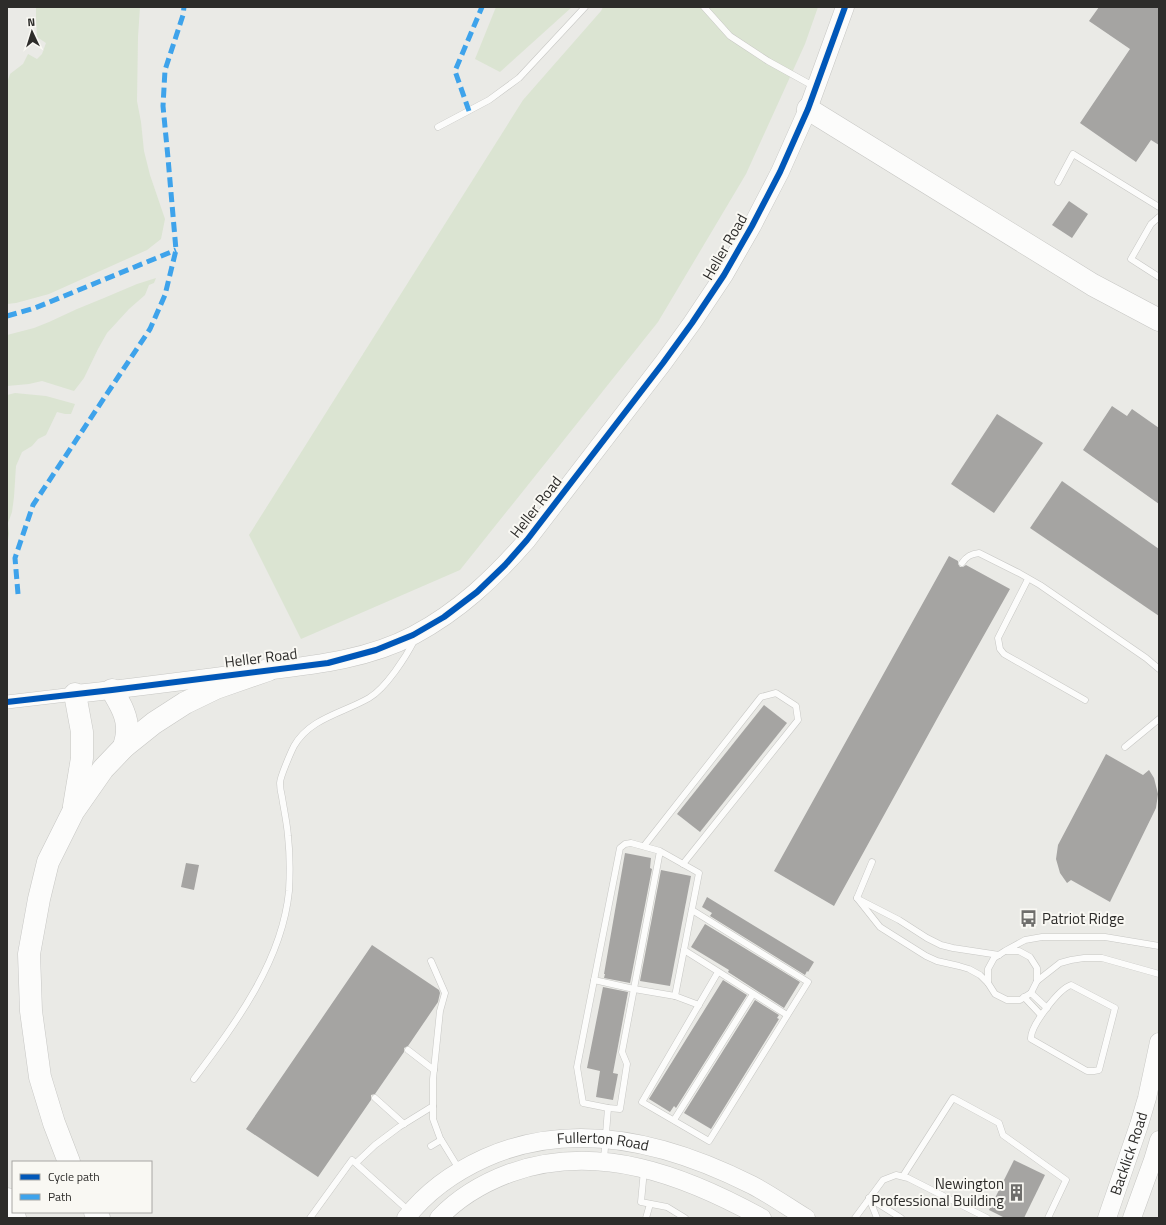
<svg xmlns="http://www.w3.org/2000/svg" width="1166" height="1225" viewBox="0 0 1166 1225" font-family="'Titillium Web',sans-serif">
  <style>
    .green { fill: #dbe4d2 }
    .building { fill: #a5a4a2 }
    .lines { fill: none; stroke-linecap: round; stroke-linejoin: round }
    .lane-casing { stroke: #c7c7c4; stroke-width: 7 }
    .street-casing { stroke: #c7c7c4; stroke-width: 14 }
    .secondary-casing { stroke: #c7c7c4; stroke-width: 19 }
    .highway-casing { stroke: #c7c7c4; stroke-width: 23 }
    .lane { stroke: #fcfcfb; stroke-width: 6 }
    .street { stroke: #fcfcfb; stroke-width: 13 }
    .secondary { stroke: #fcfcfb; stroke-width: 18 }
    .highway { stroke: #fcfcfb; stroke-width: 22 }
    .quiet { stroke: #3ea3eb; stroke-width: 5; stroke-dasharray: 10 5; stroke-linecap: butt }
    .cycleway-casing { stroke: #f9f8f3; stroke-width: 8 }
    .cycleway { stroke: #0057b8; stroke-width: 6 }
    .labels { text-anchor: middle; stroke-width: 4; stroke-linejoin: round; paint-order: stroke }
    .street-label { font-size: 15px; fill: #2d2c2a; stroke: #f9f8f3 }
    .poi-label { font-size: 15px; fill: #2d2c2a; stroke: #f9f8f3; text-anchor: start }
  </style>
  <rect width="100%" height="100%" fill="#eaeae6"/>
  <g class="green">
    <path d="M36,7h104l-2,30 -1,64 4,21 3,29 6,24 15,44 -4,20 -14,11 -98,44 -33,9 -9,1v-221l3,-9 13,-10 5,-10 9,5 5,-5 4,-11 -9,-6 -1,-18z"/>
    <path d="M496,7h76l-72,65 -25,-13z"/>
    <path d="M603,7h215l-13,37 -59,130 -88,148 -198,248 -159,69 -52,-104 274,-435 78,-89z"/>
    <path d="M156,278l-2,5 -5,2 -4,10 -16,14 -22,24 -9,16 -14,29 -10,13 -32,-10 -13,3 -22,2v-51l27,-7 15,-6 28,-13 27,-11 33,-14z"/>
    <path d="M15,393l31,3 29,8 -4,10h-6l-8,-2 -11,23 -8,4 -6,7 -10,6 -6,14 -2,31 -2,15 -4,11 1,11 -2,12v-151z"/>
  </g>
  <g class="building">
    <path d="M1099,7h60v138l-8,-5 -15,22 -56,-39 50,-74 -41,-28z"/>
    <path d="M1069,201l19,13 -16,24 -20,-13z"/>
    <path d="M1112,406l15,10 5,-7 27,19v76l-76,-54z"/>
    <path d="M997,414l46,29 -49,70 -43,-29z"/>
    <path d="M1062,481l97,68v67l-129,-88z"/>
    <path d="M949,556l9,5v3l2,3h3l3,-2 44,24 -67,119 -109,198 -60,-35z"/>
    <path d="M764,705l23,18 -87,109 -23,-18z"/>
    <path d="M1106,754l37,21 6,-5 5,8 4,16 -2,14 -46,94 -39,-22 -4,3 -7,-10 -4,-14 2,-14z"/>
    <path d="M625,853l26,5 -1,10 2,1 -22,114 -26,-5 1,-4h-1z"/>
    <path d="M186,863l13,2 -5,25 -13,-3z"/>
    <path d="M661,870l30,6 -21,110 -30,-5z"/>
    <path d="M707,897l107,65 -6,10 -1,-1 -2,4 -95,-59 2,-3 -10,-6z"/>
    <path d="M705,924l95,58 -16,26 -56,-36 1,-2 -38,-23z"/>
    <path d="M372,945l67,45 1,3 -2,9 -30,44 -4,2v4l-29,42 -4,1v5l-53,77 -72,-48z"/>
    <path d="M723,980l24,15 -71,113 -2,-2 -4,6 -21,-13z"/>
    <path d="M603,987l25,5 -15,81 5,1 -5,26 -17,-3 4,-26 -13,-3z"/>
    <path d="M755,1000l24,15 -2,3 2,1 -68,110 -27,-16z"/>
    <path d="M1014,1160l31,15 -21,43h-19l-16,-8z"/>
  </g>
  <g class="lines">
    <defs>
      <g id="lane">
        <path d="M704,7l26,29 38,25 47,26"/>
        <path d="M438,127l51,-27 30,-22 66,-71"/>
        <path d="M1058,182l15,-28 86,53"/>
        <path d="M1159,217l-8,7 -20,35 28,18"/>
        <path d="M962,563c5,-7 9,-9 17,-10l40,20 21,12 106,73 13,11"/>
        <path d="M1028,579l-30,59 2,11 4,5 81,46"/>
        <path d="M1125,747l34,-28"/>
        <path d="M644,846l117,-149 15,-4 20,13 2,14 -115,144"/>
        <path d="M660,851l-38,201 5,12 -7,45 -12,-1 -25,-5 -6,-36 43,-219 5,-4 6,-1 29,8 39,22 -24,123"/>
        <path d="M857,898l23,29 11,7 35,22 11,5 22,5 10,3 11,6 8,8"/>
        <path d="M857,898l15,-36"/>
        <path d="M860,900l39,20 28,18 14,7 12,3 46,7"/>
        <path d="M692,910l116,72 -99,159 -67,-39 76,-130"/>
        <path d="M1159,946l-54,-9h-63l-17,3 -20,11 -11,7 -6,11v14l7,11 12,6h13l11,-7 6,-12 23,-18 11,-3 13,-2h18l57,16"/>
        <path d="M684,950l103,65"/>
        <path d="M1007,951h12l11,6 7,11v13"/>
        <path d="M431,961l14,32 -5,18 -7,68v40l7,19 19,31"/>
        <path d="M594,980l40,9 41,7 24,9"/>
        <path d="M1071,985l44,23 -16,62 -5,1h-7l-56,-32c-1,-13 28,-50 40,-54z"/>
        <path d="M1031,993l16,15"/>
        <path d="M1024,997l17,18"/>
        <path d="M408,1050l26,20"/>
        <path d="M194,1079c41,-55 88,-117 95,-188 1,-18 1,-37 -1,-55 -1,-13 -4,-26 -6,-39 -1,-4 -2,-10 -2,-14 0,-6 11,-31 14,-37 16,-28 49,-33 75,-48 17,-10 37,-41 46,-59"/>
        <path d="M375,1098l29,26"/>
        <path d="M674,1120l79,-126"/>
        <path d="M431,1146l10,-6"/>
        <path d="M604,1160l4,-52"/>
        <path d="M356,1163l19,-18 24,-18 34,-21"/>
        <path d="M644,1170l-3,32 26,5 18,11"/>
        <path d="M903,1176l50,-78 46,25 4,12 63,45 -18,38"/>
        <path d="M869,1198l32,20"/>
        <path d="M869,1198l8,20"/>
        <path d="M310,1218l42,-58 57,51"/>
        <path d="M646,1218l4,-14"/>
        <path d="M855,1218l28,-38 13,-5 12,3 79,40"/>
      </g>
      <path id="street" d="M7,702l68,-8"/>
      <g id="secondary">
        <path d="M75,694c58,-6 115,-14 172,-21 56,-7 116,-11 167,-38 45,-24 80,-57 113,-95l136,-177 29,-40 32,-48 28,-49 28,-54 28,-63 37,-102"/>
        <path id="s1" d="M406,1218c21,-27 48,-46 79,-60 89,-40 184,-15 267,27 19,10 36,22 54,33"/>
        <path d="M439,1218c20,-21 44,-35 71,-45 88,-31 174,2 252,45"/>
        <path id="s2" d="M1107,1218l32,-93 8,-27 12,-56"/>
        <path d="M1132,1218l21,-58 6,-20"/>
      </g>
      <g id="highway">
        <path d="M808,109l285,176 66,35"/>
        <path d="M112,690c7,12 16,26 15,41 0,6 -2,11 -3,16"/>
        <path d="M74,806l8,-48v-26l-7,-38"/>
        <path d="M69,1162l-15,-39 -14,-46 -9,-66 -2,-57 10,-55 9,-37 25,-50 30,-43 21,-22 30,-24 31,-20 31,-15 52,-18"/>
        <path d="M7,1199l8,19"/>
        <path d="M95,1212l4,6"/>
      </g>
    </defs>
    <use href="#lane" class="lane-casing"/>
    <use href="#street" class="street-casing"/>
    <use href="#secondary" class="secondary-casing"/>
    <use href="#highway" class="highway-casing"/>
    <use href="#lane" class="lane"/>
    <use href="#street" class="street"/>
    <use href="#secondary" class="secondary"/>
    <use href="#highway" class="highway"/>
    <g class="quiet">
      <path d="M469,111l-14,-40 27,-64"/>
      <path d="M7,316l28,-8 141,-58"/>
      <path d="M18,594l-3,-36 18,-53 117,-176 15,-34 11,-45 -8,-92 -5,-52 2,-36 18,-55 1,-8"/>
    </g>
    <defs>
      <path id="cycleway" d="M7,702l105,-12 216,-27 48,-13 37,-15 31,-18 33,-25 28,-27 22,-25 136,-177 29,-40 32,-48 28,-49 28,-54 28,-63 37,-102"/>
    </defs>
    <use href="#cycleway" class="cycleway-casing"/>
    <use href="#cycleway" class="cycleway"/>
  </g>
  <defs>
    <symbol id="bus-bare" viewBox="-9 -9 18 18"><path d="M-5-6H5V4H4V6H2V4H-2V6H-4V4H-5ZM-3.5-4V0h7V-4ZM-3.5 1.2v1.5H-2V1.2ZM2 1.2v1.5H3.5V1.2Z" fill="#6f6e6c" stroke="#f9f8f3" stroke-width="2.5" paint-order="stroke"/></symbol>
    <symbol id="building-bare" viewBox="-9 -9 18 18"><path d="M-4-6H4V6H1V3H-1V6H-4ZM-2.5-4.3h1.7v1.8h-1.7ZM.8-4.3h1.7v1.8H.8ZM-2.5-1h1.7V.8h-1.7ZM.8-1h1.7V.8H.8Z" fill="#6f6e6c" stroke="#f9f8f3" stroke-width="2.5" paint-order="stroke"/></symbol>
  </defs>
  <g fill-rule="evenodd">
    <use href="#bus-bare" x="1016" y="906" width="25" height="25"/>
    <use href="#building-bare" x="1004" y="1180" width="25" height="25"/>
  </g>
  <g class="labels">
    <g class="street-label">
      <text transform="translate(725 247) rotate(-60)" y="5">Heller Road</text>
      <text transform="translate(536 507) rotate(-52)" y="5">Heller Road</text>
      <text transform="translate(261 658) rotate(-7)" y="5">Heller Road</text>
      <text dy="5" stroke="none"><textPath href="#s1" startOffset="221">Fullerton Road</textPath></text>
      <text dy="5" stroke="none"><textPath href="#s2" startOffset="68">Backlick Road</textPath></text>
    </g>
    <g class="poi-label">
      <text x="1042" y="924">Patriot Ridge</text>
      <text x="1004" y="1189" text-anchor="end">Newington<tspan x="1004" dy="17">Professional Building</tspan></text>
    </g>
  </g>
  <rect width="1166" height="1225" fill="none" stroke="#2d2c2a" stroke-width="16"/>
  <rect x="12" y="1161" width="140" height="52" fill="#f9f8f3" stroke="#a7a6a3"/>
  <rect x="20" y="1174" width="20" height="6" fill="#0057b8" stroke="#a7a6a3"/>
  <text x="48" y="1181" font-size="12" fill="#2d2c2a">Cycle path</text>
  <rect x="20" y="1194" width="20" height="6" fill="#3ea3eb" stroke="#a7a6a3"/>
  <text x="48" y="1201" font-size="12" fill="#2d2c2a">Path</text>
  <g transform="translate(32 32) rotate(356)" stroke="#f9f8f3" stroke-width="3" paint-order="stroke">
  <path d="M0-3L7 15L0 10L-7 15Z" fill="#2d2c2a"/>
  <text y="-6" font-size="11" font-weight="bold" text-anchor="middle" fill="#2d2c2a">N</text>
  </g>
</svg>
